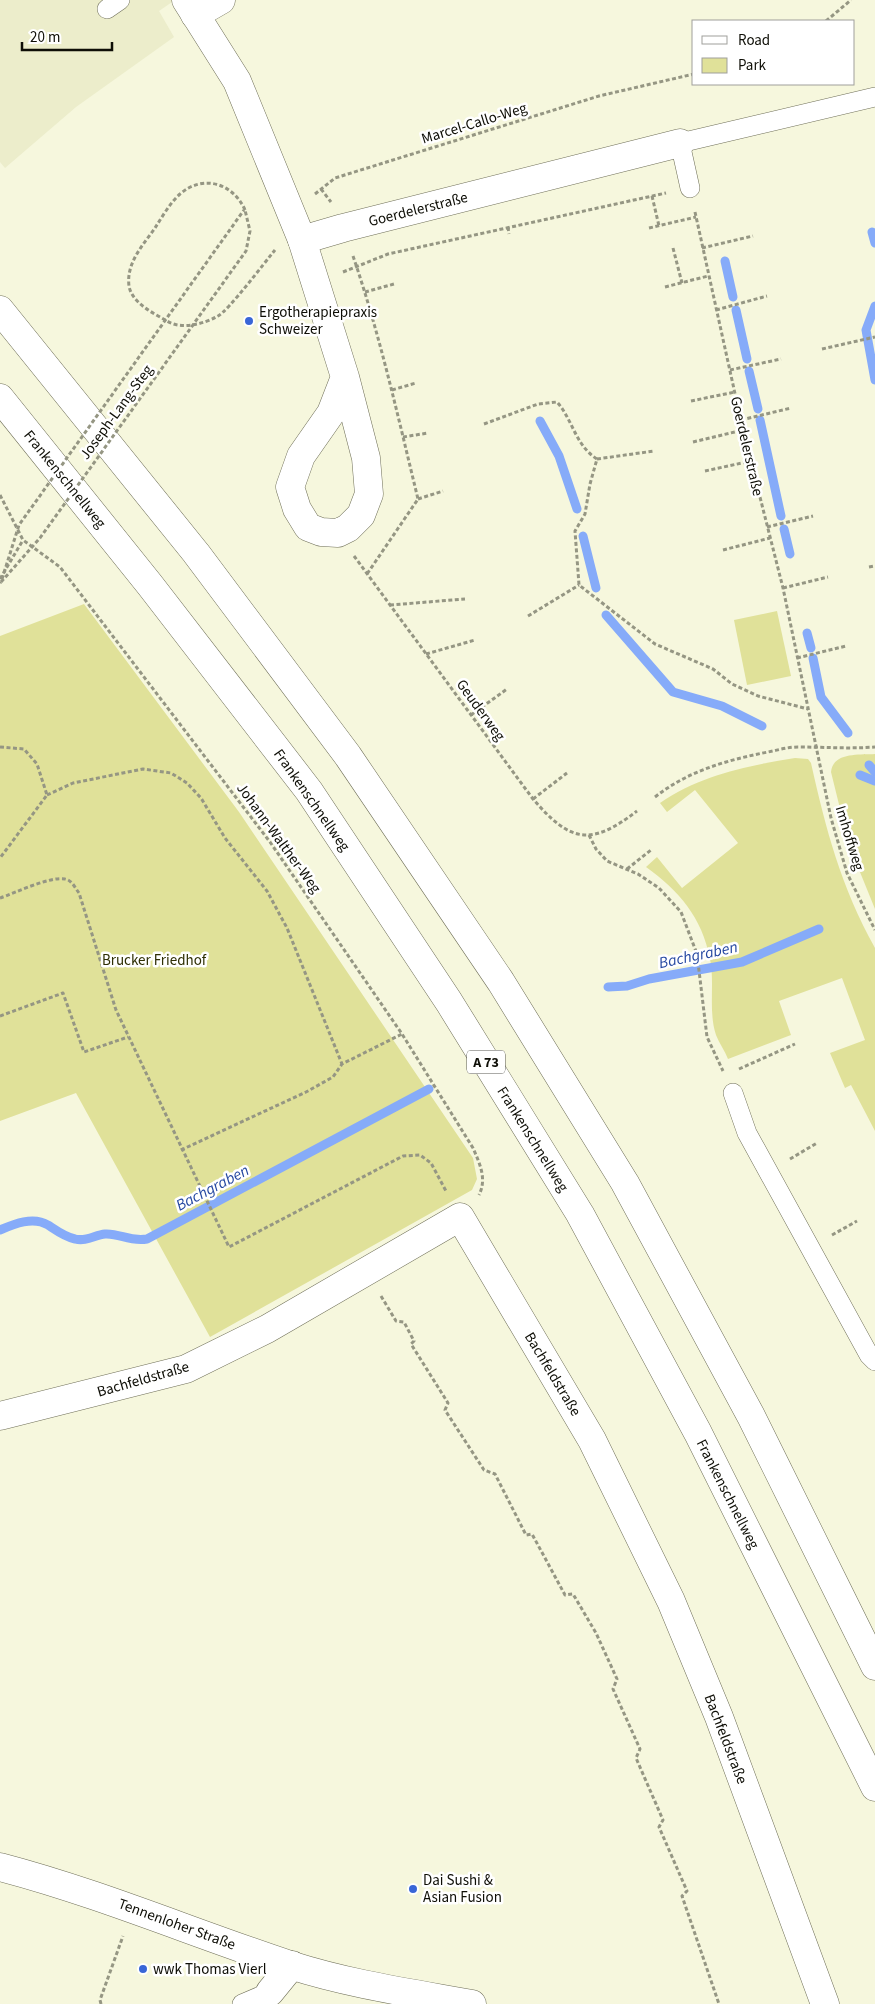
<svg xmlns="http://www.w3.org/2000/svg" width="875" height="2004" viewBox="0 0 875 2004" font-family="'Source Sans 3',sans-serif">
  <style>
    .built { fill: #ecedcb }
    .green { fill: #e0e199 }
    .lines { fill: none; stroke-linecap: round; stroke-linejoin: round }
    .stream { stroke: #86abf9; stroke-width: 9 }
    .lane-casing { stroke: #6f6f58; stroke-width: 20 }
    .street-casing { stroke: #6f6f58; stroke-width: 29 }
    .secondary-casing { stroke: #6f6f58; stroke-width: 29 }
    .highway-casing { stroke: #6f6f58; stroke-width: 29 }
    .path { stroke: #959683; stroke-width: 3; stroke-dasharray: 4 2.5; stroke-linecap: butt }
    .lane { stroke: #fff; stroke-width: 19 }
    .street { stroke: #fff; stroke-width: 28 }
    .secondary { stroke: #fff; stroke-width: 28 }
    .highway { stroke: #fff; stroke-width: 28 }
    .path-bridge { stroke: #959683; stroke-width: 3; stroke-dasharray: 4 2.5; stroke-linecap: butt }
    .poi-dot { fill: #3966d7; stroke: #fff; stroke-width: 2 }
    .labels { text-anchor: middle; stroke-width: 5; stroke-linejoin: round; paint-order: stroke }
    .shield { fill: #fff; stroke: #565651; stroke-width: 1 }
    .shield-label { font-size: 14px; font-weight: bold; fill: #0e0e06 }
    .street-label { font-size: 15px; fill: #0e0e06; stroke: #fff }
    .poi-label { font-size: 15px; fill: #0e0e06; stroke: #fff; text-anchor: start }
    .park-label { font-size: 15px; fill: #2f2f04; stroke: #fff }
    .water-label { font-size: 16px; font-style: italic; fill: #2447a0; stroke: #fff }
  </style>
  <rect width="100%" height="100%" fill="#f6f7dd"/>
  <path class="built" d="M0,0h175l-16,11 15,26 -98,70 -71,61 -5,-6z"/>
  <g class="green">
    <path d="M84,604l155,208 234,346 4,21 -5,11 -262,147 -134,-244 -76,28v-485z"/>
    <path d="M777,611l14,65 -44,9 -13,-65z"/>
    <path d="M875,754v155l-26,-64 -18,-73c2,-20 28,-17 44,-18z"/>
    <path d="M795,758l13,1 3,4c15,67 30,124 64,185v183l-24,-46 -6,3 -15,-35 35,-13 -23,-62 -63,23 12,34 -63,24c-3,-8 -9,-16 -12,-24 -8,-24 -1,-52 -6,-76 -8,-42 -31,-68 -64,-92l11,-10 25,31 56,-45 -43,-53 -28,22 -7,-9c41,-28 86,-37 135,-45z"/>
  </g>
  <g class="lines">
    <g class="stream">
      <path d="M872,232l3,11"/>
      <path d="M725,261l8,36"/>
      <path d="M875,306l-9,24 9,50"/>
      <path d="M736,310l11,49"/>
      <path d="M749,371l9,38"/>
      <path d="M760,420l21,96"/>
      <path d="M540,421l19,35 18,53"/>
      <path d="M784,529l6,25"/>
      <path d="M583,536l13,52"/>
      <path d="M606,615l67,77 49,14 40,20"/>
      <path d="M807,633l4,15"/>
      <path d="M813,658l8,39 27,36"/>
      <path d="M869,765l6,7"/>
      <path d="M860,775l15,6"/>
      <path d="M608,987l19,-1 22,-7 93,-17 77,-33"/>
      <path d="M0,1230c14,-6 33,-14 48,-5 9,6 17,12 27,14 11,3 20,-4 30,-5 15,-1 24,8 42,5l282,-150"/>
    </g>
    <defs>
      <g id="lane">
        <path d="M107,9l13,-9"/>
        <path d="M690,188l-10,-45 195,-46"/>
        <path d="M733,1093l14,40 122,222 6,6"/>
        <path d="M242,2004l28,-12"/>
      </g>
      <g id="street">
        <path d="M186,0l51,81 65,159 43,137 21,81 3,36 -8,21 -13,13 -10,5 -17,-1 -13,-5 -11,-18 -7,-22 11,-31 30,-43 14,-36"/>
        <path d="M195,15l26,-15"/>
        <path d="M302,240l41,-12 337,-85"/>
        <path d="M0,1416l186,-47 81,-40 193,-112 132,223 79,161 48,116 106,287"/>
        <path d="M270,1992l22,-27"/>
      </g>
      <path id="secondary" d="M0,1867c99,26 193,66 290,98 59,19 121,28 182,39"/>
      <g id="highway">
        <path d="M0,310l196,243 152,203 153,226 124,201 126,233 124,250"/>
        <path d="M0,398l150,187 159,206 140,211 131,212 118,219 177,354"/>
      </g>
    </defs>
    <use href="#lane" class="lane-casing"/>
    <use href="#street" class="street-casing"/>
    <use href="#secondary" class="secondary-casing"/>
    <use href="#highway" class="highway-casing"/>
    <g class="path">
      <path d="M826,21l25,-21"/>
      <path d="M321,189l10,13"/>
      <path d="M315,194l20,-16 264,-82 95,-22"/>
      <path d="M652,196l7,30"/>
      <path d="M245,210c-12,-27 -42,-36 -65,-16 -10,9 -18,23 -25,34 -12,17 -29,35 -26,58 3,17 24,27 38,35 14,9 37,3 51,-5 10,-5 47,-54 57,-66"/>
      <path d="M695,212l48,218 40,158 48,230 16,55 28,57"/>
      <path d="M508,227l1,7"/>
      <path d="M649,228l47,-11"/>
      <path d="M673,248l9,35"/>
      <path d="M702,248l51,-12"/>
      <path d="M353,256c27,79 45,161 65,243l-51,75"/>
      <path d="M343,272l45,-18 278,-61"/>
      <path d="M665,287l43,-11"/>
      <path d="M365,292l29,-8"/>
      <path d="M716,310l51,-14"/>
      <path d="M822,349l53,-12"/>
      <path d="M730,370l51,-11"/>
      <path d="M392,390l24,-7"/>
      <path d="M691,401l44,-9"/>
      <path d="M741,420l50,-12"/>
      <path d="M484,424l54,-20 19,-2c16,18 18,43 40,57l-7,25 -5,30 -10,17 4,54 76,59 58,25 19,15 26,12 50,13"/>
      <path d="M403,437l25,-4"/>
      <path d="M693,442l50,-12"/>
      <path d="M597,459l57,-8"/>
      <path d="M705,471l46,-10"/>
      <path d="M0,495l23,45 37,27 210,275 132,192 71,114c7,16 14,31 6,47"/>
      <path d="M418,499l25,-8"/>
      <path d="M767,527l46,-11"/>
      <path d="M723,550l47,-12"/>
      <path d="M354,556l179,243c37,43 57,48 104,12"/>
      <path d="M869,567l6,-1"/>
      <path d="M0,579l23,-39"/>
      <path d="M0,583l1,-1"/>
      <path d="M783,588l45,-11"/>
      <path d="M390,605l75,-6"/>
      <path d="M528,616l51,-31"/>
      <path d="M426,654l49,-14"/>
      <path d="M797,658l49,-12"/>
      <path d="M471,715l36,-26"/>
      <path d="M0,747l24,2 13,15 10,31 -47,63"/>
      <path d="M47,795l26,-12 70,-14 28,4 16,10 14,15 24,40 42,53 20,37 55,136"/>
      <path d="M655,797c33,-26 72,-37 113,-45 10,-2 20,-5 30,-5 27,0 50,2 77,0"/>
      <path d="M533,799l34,-26"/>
      <path d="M589,835l7,14 11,12 31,13 21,14 22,24 16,42 10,83 16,34"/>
      <path d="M627,869l24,-19"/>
      <path d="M0,898c15,-5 50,-22 65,-19 7,1 10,9 14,14l37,117 113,237 174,-91 17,-1 11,8 15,28"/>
      <path d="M0,1016l63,-23 21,59 44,-15"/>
      <path d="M739,1069l56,-25"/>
      <path d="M181,1150l125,-58 27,-15 9,-13 60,-30"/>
      <path d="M790,1159l27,-16"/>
      <path d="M832,1235l25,-14"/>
      <path d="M381,1296l15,25 8,1 10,19 -3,3 37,59 -3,7 39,60 11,4 31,61 6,-1 33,61 8,-1 23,39 21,46 -4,10 27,60 -4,9 27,62 -4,7 28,64 -5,5 37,108"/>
      <path d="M101,2004l-1,-4 23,-64"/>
    </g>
    <use href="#lane" class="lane"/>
    <use href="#street" class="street"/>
    <use href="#secondary" class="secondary"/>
    <use href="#highway" class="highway"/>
    <g class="path-bridge">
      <path d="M2,579l17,-54 225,-315"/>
      <path d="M1,582l39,-44 206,-287 4,-20 -5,-21"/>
    </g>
  </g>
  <g class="poi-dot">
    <circle cx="249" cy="321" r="5"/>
    <circle cx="413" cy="1889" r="5"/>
    <circle cx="143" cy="1969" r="5"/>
  </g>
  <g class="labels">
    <rect class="shield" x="467" y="1050.5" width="38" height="23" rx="4"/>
    <g class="shield-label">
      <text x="486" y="1067">A 73</text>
    </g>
    <g class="street-label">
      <text transform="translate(474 123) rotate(-17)" y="5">Marcel-Callo-Weg</text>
      <text transform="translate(418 209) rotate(-14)" y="5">Goerdelerstraße</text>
      <text transform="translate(116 412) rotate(-54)" y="5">Joseph-Lang-Steg</text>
      <text transform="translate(747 446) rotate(77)" y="5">Goerdelerstraße</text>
      <text transform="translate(65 479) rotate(51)" y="5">Frankenschnellweg</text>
      <text transform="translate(481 710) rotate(54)" y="5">Geuderweg</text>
      <text transform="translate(312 800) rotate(55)" y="5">Frankenschnellweg</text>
      <text transform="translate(279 838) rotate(54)" y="5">Johann-Walther-Weg</text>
      <text transform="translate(850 838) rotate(73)" y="5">Imhoffweg</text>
      <text transform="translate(533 1139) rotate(58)" y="5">Frankenschnellweg</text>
      <text transform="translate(553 1374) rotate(59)" y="5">Bachfeldstraße</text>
      <text transform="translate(143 1379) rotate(-16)" y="5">Bachfeldstraße</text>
      <text transform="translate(728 1494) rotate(63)" y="5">Frankenschnellweg</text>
      <text transform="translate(726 1739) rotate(69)" y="5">Bachfeldstraße</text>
      <text transform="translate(177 1924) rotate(20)" y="5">Tennenloher Straße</text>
    </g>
    <g class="poi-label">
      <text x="259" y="317">Ergotherapiepraxis<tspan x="259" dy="17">Schweizer</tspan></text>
      <text x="423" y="1885">Dai Sushi &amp;<tspan x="423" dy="17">Asian Fusion</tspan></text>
      <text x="153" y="1974">wwk Thomas Vierl</text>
    </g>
    <g class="park-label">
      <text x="154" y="965">Brucker Friedhof</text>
    </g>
    <g class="water-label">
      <text transform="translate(698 954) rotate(-12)" y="6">Bachgraben</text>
      <text transform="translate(212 1187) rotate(-28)" y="6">Bachgraben</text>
    </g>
  </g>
  <rect x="692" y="20" width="162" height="65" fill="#ffffff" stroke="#9f9f9b"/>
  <rect x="702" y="36" width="25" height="8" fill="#ffffff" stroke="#9f9f9b"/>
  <text x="738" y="45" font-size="15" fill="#0e0e06">Road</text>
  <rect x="702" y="58" width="25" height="15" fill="#e0e199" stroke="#9f9f9b"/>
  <text x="738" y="70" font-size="15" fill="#0e0e06">Park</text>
  <path d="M22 42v8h90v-8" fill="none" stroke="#0e0e06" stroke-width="2.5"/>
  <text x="30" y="42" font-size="15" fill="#0e0e06" stroke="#ffffff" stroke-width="4" paint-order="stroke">20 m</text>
</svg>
